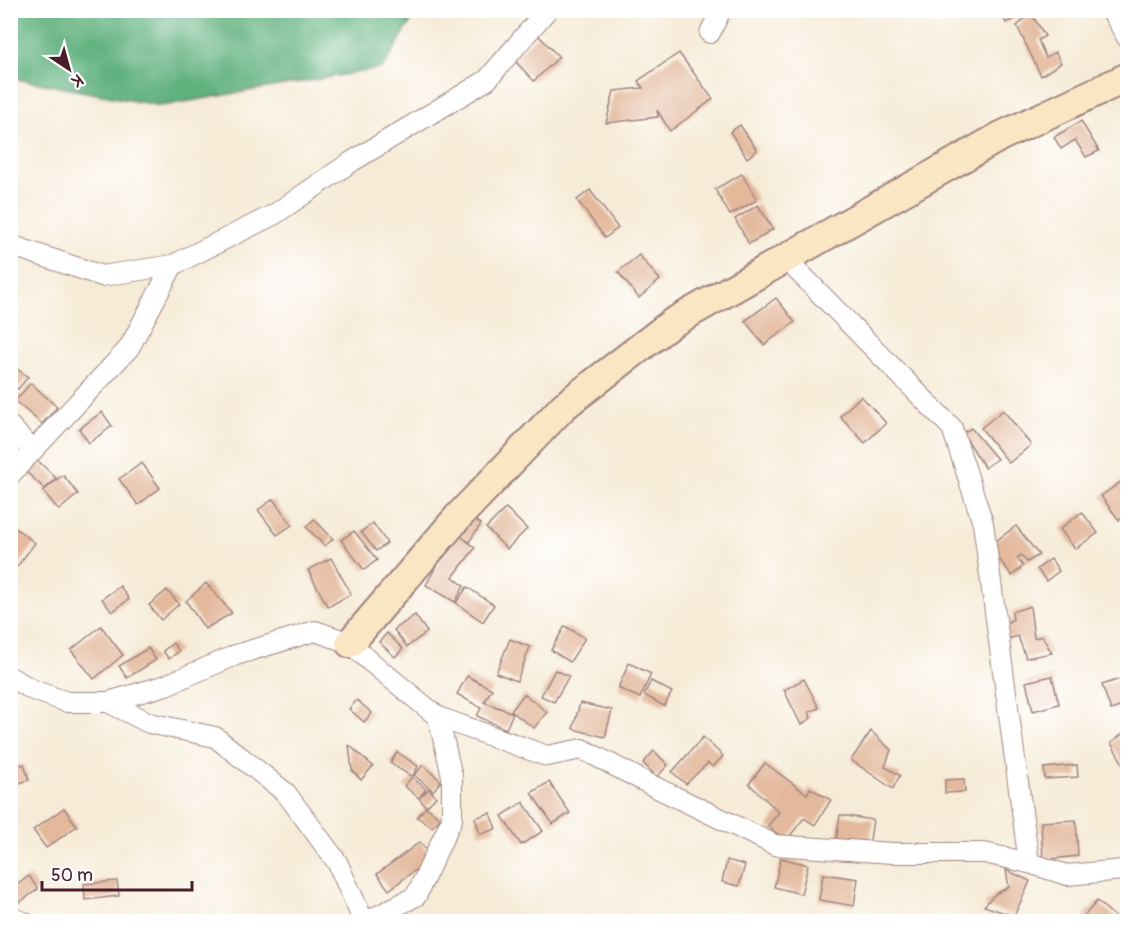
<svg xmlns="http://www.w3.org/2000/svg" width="1138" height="932" viewBox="0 0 1138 932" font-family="Pangolin,sans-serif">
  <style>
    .forest { fill: #60b17e; stroke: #556854; stroke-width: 1.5 }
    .building { fill: #e3b89b }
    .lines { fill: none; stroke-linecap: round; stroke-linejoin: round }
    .street-casing { stroke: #a08581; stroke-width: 22 }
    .secondary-casing { stroke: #a08581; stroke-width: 32 }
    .street { stroke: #fff; stroke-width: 20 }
    .secondary { stroke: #fbe6c4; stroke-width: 28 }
  </style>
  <rect width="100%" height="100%" fill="#fff"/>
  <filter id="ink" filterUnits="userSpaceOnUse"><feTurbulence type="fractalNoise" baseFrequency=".0167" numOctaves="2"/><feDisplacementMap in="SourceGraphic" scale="12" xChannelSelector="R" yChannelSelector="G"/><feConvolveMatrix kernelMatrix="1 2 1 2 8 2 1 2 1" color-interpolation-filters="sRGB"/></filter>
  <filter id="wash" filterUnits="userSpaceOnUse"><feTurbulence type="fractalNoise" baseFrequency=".008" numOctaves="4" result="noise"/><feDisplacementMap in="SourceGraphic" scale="24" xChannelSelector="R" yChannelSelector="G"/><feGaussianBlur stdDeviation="1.35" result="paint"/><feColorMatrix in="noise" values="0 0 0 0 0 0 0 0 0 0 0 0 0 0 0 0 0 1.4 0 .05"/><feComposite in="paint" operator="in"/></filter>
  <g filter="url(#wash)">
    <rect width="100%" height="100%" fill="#f6ebd7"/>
    <path class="forest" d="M10,11l1,-1 406,1 -34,57 -222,38 -150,-28z"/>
    <g id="blocks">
      <g class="building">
        <path d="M1000,10h32l-26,13z"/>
        <path d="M1031,13l14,23 -7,4 8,18 9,-6 6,11 -20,13 -24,-50z"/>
        <path d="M538,35l21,22 -25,24 -21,-22z"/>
        <path d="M679,53l34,46 -43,32 -13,-21 1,7 -52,6 8,-32 29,-3 -5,-7z"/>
        <path d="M1081,121l18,30 -13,6 -11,-17 -14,9 -7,-12z"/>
        <path d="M740,125l17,25 -10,8 -17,-26z"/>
        <path d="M742,174l15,26 -27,15 -15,-26z"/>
        <path d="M590,190l28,38 -13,10 -28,-38z"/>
        <path d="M758,205l15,24 -24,15 -14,-25z"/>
        <path d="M639,255l21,25 -21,18 -21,-26z"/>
        <path d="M776,298l19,24 -31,23 -19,-24z"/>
        <path d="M10,364l18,13 -10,12 -8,-5z"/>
        <path d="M31,383l26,24 -15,17 -27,-23z"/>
        <path d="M861,396l25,27 -21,20 -25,-27z"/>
        <path d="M1003,410l28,35 -22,18 -28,-35z"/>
        <path d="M102,412l10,14 -23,17 -10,-14z"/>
        <path d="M971,428l26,31 -12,9 -22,-35z"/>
        <path d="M34,457l22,21 -11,11 -22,-20z"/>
        <path d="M142,463l18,25 -22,17 -19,-26z"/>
        <path d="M63,475l15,19 -19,16 -16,-19z"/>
        <path d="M1128,477v37l-9,6 -18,-24z"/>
        <path d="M273,499l19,26 -15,10 -19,-25z"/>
        <path d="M506,508l21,21 -20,20 -21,-21z"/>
        <path d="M1082,512l16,21 -23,16 -15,-20z"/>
        <path d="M471,518l10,6 -12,18 -7,-5 13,11 -22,29 11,9 -9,16 -29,-17 11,-20 22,-30z"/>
        <path d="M314,519l19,20 -8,7 -19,-19z"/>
        <path d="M373,523l14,20 -11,8 -15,-19z"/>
        <path d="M10,524l25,19 -25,33z"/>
        <path d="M1016,526l23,29 -12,7 -6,-7 -4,3 6,8 -11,10 -23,-30z"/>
        <path d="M354,531l23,29 -13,10 -23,-30z"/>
        <path d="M331,558l20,36 -23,13 -20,-37z"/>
        <path d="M1051,559l8,12 -13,10 -9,-12z"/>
        <path d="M206,583l26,30 -27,16 -19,-28z"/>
        <path d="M120,586l9,13 -17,13 -10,-13z"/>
        <path d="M467,587l27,18 -11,17 -27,-19z"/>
        <path d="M167,590l12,14 -18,16 -12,-15z"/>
        <path d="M1030,606l4,32 8,-2 10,17 -26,5 -8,-22 -10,3 -5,-14 10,-6 -1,-7z"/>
        <path d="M415,615l12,17 -20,15 -13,-17z"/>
        <path d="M101,626l22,29 -29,24 -23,-29z"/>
        <path d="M565,626l20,12 -15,24 -19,-12z"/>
        <path d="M387,633l16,16 -8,8 -16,-15z"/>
        <path d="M510,639l20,8 -13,34 -21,-8z"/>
        <path d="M173,643l6,8 -10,8 -6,-8z"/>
        <path d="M148,648l8,12 -29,18 -8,-12z"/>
        <path d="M629,663l22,11 -11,24 -22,-10z"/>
        <path d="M555,670l14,6 -15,26 -13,-6z"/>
        <path d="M467,676l25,13 -8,13 29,11 -7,16 -29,-13 4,-8 -24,-14z"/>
        <path d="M1052,676l7,28 -26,7 -7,-29z"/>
        <path d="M1123,678l5,13v13l-17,6 -9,-25z"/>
        <path d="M804,679l15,29 -10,4 2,6 -10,7 -17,-35z"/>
        <path d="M651,681l21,11 -8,14 -20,-11z"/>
        <path d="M524,694l23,18 -13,16 -23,-17z"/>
        <path d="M357,700l15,13 -8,9 -15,-13z"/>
        <path d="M580,703l32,7 -7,27 -32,-8z"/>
        <path d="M871,731l20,19 -6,17 15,8 -7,14 -42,-29z"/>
        <path d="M1125,732l3,3v33l-2,1 -15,-26z"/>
        <path d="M703,737l20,19 -10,11 -5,-4 -22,21 -14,-12z"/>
        <path d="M349,745l24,21 -12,14 -9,-10z"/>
        <path d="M654,751l14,14 -11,12 -14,-14z"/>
        <path d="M397,752l21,14 -6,11 -22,-14z"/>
        <path d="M765,763l42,31 3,-6 21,12 -16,25 -11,-7 -18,23 -18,-15 11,-14 -30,-28z"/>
        <path d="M24,764l5,16 -19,6v-18z"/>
        <path d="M423,765l18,16 -8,10 -19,-16z"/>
        <path d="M1077,765l1,12 -33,2 -1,-11z"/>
        <path d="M412,777l14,12 -7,9 10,-9 7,8 -10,10 -7,-9 -15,-12z"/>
        <path d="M964,779l1,13 -20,1v-13z"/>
        <path d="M549,782l21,31 -17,11 -22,-31z"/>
        <path d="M523,802l20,29 -22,14 -19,-29z"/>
        <path d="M426,807l15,11 -9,9 -15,-10z"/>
        <path d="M64,808l13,18 -31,22 -13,-18z"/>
        <path d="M490,813l6,16 -16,5 -5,-16z"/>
        <path d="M840,815l33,5 -4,26 -33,-5z"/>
        <path d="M1076,820l2,36 -35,4 -2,-38z"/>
        <path d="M420,842l12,15 -43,33 -12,-16z"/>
        <path d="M781,858l27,7 -7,29 -27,-7z"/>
        <path d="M727,860l18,5 -6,21 -17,-4z"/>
        <path d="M1006,870l24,11 -16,35 -30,-10 11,-12 14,-7z"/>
        <path d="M823,874l35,5 -4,27 -35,-6z"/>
        <path d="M29,876l9,13 -26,19 -2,-3v-15z"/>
        <path d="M117,881l2,15 -34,4 -1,-16z"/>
        <path d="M1097,901l23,20h-29l-7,-5z"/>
      </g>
    </g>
  </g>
  <g filter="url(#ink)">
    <use href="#blocks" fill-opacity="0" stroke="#a08581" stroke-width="1.5"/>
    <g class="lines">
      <defs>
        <g id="street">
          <path d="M1111,10l17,29"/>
          <path d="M710,33l11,-23"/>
          <path d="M10,245l92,31 71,-11"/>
          <path d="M785,258l167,170 31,95 46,340"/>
          <path d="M10,426l22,24"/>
          <path d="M10,475l119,-127 44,-83 102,-51 76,-52 136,-82 60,-70"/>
          <path d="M10,677l23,13 34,12h41l58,-17 70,-30 79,-24 35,12 22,20 66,54 14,59v43l-36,77 -50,26"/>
          <path d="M108,702l41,21 66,14 71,56 51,69 27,60"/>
          <path d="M438,717l109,39 35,-7 73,38 120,58 117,8h92l45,10 38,12 56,-5 5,-2"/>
          <path d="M10,917l14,5"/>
        </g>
        <path id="secondary" d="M350,643l108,-126 106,-111 108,-83 329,-187 127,-59"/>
      </defs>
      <use href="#street" class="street-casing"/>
      <use href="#secondary" class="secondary-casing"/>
      <use href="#street" class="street"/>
      <use href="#secondary" class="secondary"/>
    </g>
  </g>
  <rect width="1138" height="932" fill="none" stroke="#fff" stroke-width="36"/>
  <g transform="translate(69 69) rotate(144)" stroke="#ffffff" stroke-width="4.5" paint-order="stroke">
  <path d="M0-4.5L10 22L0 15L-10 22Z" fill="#4a1f2b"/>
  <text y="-9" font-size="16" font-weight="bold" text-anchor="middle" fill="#4a1f2b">K</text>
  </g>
  <path d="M42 881v9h150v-9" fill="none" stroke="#4a1f2b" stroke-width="3"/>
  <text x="51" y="881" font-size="18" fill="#4a1f2b" stroke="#ffffff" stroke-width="4.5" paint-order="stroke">50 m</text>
</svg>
